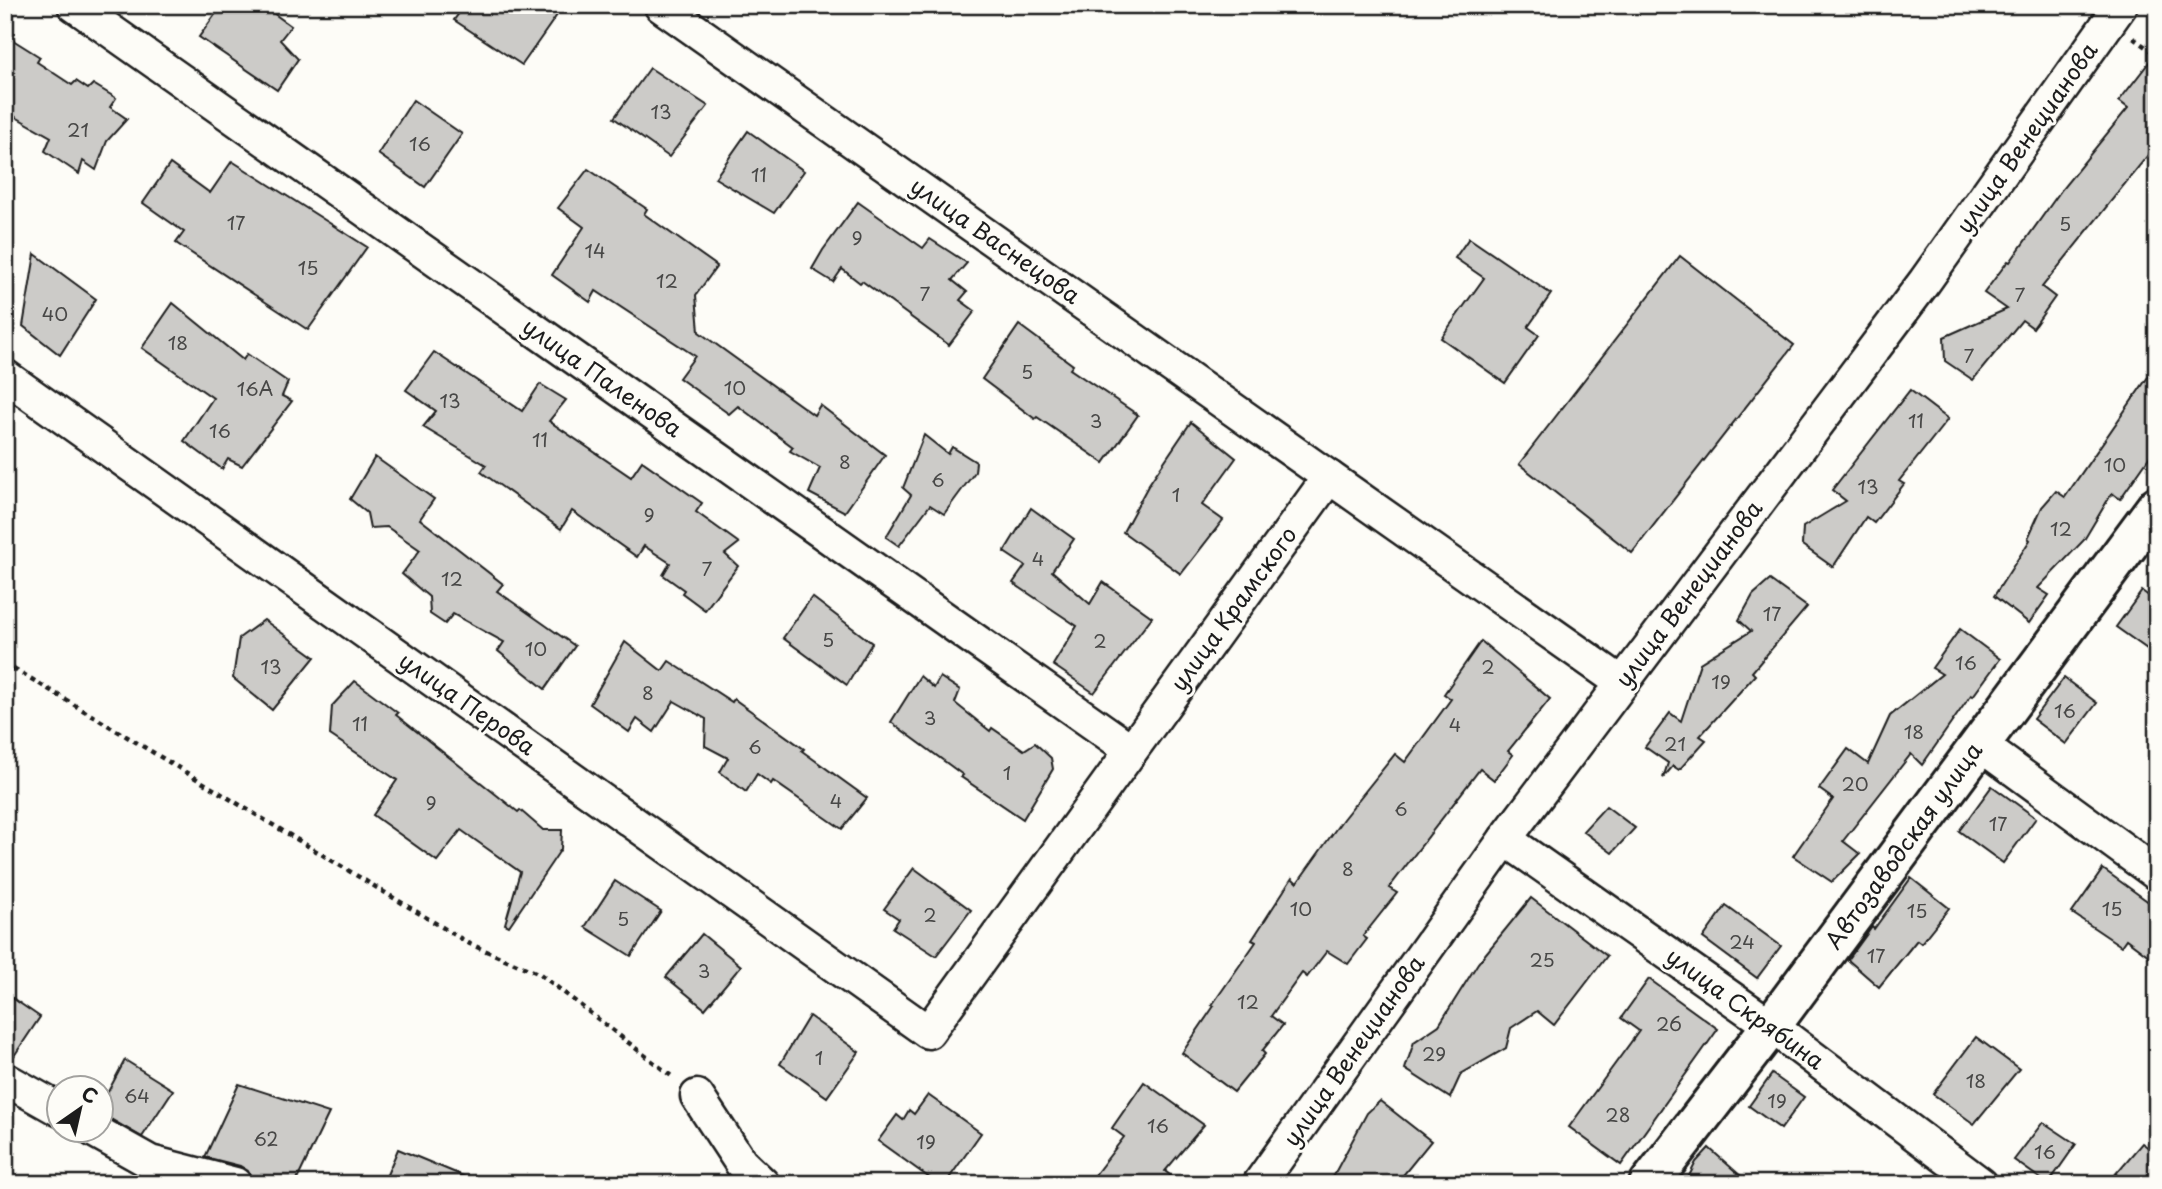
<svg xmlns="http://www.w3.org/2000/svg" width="2162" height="1189" viewBox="0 0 2162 1189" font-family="'Playpen Sans',sans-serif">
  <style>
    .building { fill: #cccbc8; stroke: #1c1c1c; stroke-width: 2 }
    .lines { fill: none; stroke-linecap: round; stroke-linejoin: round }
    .minor-casing { stroke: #1c1c1c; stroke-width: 37 }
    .tertiary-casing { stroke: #1c1c1c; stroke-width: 44 }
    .path { stroke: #1c1c1c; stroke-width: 4.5; stroke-dasharray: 5 5; stroke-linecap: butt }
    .minor { stroke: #fdfcf7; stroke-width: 32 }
    .tertiary { stroke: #fdfcf7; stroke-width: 38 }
    .labels { text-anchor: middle; stroke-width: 6; stroke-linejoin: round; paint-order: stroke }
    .number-label { font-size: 19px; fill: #484847 }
    .street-label { font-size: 23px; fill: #1c1c1c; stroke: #fdfcf7 }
  </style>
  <rect width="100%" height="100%" fill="#fdfcf7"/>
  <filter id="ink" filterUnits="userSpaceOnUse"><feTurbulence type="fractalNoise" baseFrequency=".0143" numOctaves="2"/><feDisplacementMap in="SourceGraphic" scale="14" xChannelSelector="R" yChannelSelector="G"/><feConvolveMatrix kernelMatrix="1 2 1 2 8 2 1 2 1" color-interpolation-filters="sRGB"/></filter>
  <g filter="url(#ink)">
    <g class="building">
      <path d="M222,5h40l29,21 -11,14 18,19 -21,31 -78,-53z"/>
      <path d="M465,5h99l-42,60 -68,-45z"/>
      <path d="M5,35l35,22 -3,5 35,23 4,-4 12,8 5,-5 23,14 -6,9 17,12 -20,22 -11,29 -13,-9 -4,13 -34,-23 6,-14 -46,-26z"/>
      <path d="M2157,52v92l-115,143 13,10 -22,31 -11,-8 -49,60 -28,-19 -1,-24 63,-28 -23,-16 24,-32 2,1 52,-73 66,-81 -9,-7z"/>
      <path d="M650,68l58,38 -39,51 -55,-39z"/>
      <path d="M413,100l49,34 -37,53 -47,-33z"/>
      <path d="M748,131l56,40 -30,42 -59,-35z"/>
      <path d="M232,161l135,86 -59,83 -132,-87 8,-11 -41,-29 27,-39 40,29z"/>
      <path d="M588,169l59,40 -3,5 73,52 -21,29 3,37 115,83 6,-10 65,50 -40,57 -36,-19 11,-25 -30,-17 3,-4 -55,-41 -9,8 -50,-36 16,-22 -99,-65 -6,11 -38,-27 32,-48 -26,-19z"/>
      <path d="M858,202l65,46 7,-9 37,24 -15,17 15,12 -7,8 15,11 -26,34 -87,-64 -2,2 -18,-14 -9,13 -21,-13 11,-19z"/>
      <path d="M1469,238l82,56 -23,33 11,8 -34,48 -64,-45 43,-60 -29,-20z"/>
      <path d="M35,254l61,45 -36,56 -37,-29z"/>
      <path d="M1680,256l114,89 -162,208 -113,-89z"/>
      <path d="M173,303l70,57 4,-6 41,28 -6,14 10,5 -50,65 -14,-7 -6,10 -38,-28 29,-43 -71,-50z"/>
      <path d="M1019,325l54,40 -3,4 68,46 -34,48 -67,-46 -2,2 -53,-40z"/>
      <path d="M434,352l88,59 18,-27 26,16 -17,21 82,56 11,-16 60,42 -6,9 43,31 -14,11 13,12 -33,44 -23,-17 2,-3 -21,-15 7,-12 -26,-17 -7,11 -65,-46 -11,18 -80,-57 5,-7 -63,-38 13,-16 -30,-21z"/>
      <path d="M2157,364v82l-37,53 -8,-6 -28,47 -46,48 11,7 -20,28 -35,-27 36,-56 -2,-2 14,-31 14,-16 9,6z"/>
      <path d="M1910,390l38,29 -49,62 5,3 -30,39 -8,-6 -33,50 -31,-22 1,-18 43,-26 -14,-11z"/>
      <path d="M1191,422l45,36 -34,47 21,15 -42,54 -58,-42 26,-48z"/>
      <path d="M924,435l24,19 4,-7 24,15 -1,10 -31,42 -14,-9 -31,41 -13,-9 25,-42 -8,-7z"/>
      <path d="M375,457l59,42 -14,20 83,65 -6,7 78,55 -30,43 -47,-38 6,-9 -51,-28 -8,10 -15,-10 -1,-17 -27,-23 18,-24 -33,-23 -17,1 -3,-15 -17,-14z"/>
      <path d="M1031,508l43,31 -22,32 38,33 13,-22 49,35 -58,76 -41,-28 24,-39 -64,-43 12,-17 -21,-14z"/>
      <path d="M1770,580l37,27 -55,65 3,3 -55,61 6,4 -27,30 -6,-4 -10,12 5,-15 -23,-16 25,-34 11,8 19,-58 51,-32 -12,-11 14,-25z"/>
      <path d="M2142,591l15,11v54l-41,-29z"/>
      <path d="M812,597l60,46 -25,42 -64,-47z"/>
      <path d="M264,620l51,37 -43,53 -39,-32 6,-40z"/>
      <path d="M1960,629l40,30 -27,37 -2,-1 -49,70 -11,-11 -68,87 17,13 -28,28 -39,-26 40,-57 -14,-10 29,-40 20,15 22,-48 52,-42 -10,-6z"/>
      <path d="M1481,641l69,58 -42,52 5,4 -19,25 -14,-11 -91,119 8,5 -34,43 4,3 -19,25 -21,-13 -20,26 -5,-4 -31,43 12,9 -21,26 3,3 -31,38 -52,-39 32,-47 -2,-1 44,-63 -4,-2 40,-62 5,5 46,-64 52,-65 10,8 46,-63 -7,-5z"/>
      <path d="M625,642l37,29 7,-10 63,41 2,-3 70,50 -2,2 65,47 -25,31 -69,-48 -2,3 -14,-10 -11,18 -26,-20 8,-14 -23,-12 1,-27 -32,-18 -20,31 -17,-13 -8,13 -39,-28z"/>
      <path d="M920,676l14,12 6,-11 20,13 -5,13 35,28 2,-3 32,22 11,-7 16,15 2,11 -30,50 -62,-42 2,-2 -72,-53z"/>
      <path d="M2064,678l33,25 -31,41 -33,-25z"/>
      <path d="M355,681l43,32 -2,2 122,97 2,-2 23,20h19l-1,19 -52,77 -4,-2 15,-52 -59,-42 -24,31 -64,-46 24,-35 -67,-45 2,-29z"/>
      <path d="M1992,786l44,32 -33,45 -44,-32z"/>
      <path d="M1606,806l29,22 -23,25 -29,-22z"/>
      <path d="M914,868l57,42 -35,46 -43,-28 6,-9 -15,-10z"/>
      <path d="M2103,869l54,39v54l-31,-23 -5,7 -49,-33z"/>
      <path d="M1911,878l38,30 -28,35 -4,-3 -38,47 -31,-27 24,-33 2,2z"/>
      <path d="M615,881l46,30 -30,45 -46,-29z"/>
      <path d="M1531,898l76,58 -53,69 -17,-14 -26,17 -5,20 -45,26 -11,24 -45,-29 9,-27 25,-17 39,-62z"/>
      <path d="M1726,906l55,40 -24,32 -54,-40z"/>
      <path d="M702,934l39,32 -36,43 -39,-32z"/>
      <path d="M1649,979l69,50 -97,136 -52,-38 70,-96 -18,-13z"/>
      <path d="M5,993l35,24 -30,45 -5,-1z"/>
      <path d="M809,1016l50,36 -32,45 -47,-33z"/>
      <path d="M1976,1037l43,32 -45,55 -41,-30z"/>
      <path d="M125,1060l48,30 -31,47 -40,-23v-11z"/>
      <path d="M1772,1074l32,23 -23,32 -32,-23z"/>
      <path d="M1144,1082l60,43 -39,46 16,13h-93l36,-47 -12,-9z"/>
      <path d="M239,1084l90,29 -34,71h-33l-9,-3 -5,-10 -8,-5 -35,-9z"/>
      <path d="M928,1095l53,38 -36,51h-7l-60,-43 19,-26 6,5 6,-10 5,4z"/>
      <path d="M1380,1101l51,40 -35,43h-69l9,-13 31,-58z"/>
      <path d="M2043,1122l33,22 -28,40 -34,-24z"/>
      <path d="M2142,1143l15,11v30h-50z"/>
      <path d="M1709,1148l41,36h-65l11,-22z"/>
      <path d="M398,1149l82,34v1h-97z"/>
    </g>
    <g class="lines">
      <defs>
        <g id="minor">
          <path d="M74,5l1057,745"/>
          <path d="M661,6l668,471"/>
          <path d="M5,376l923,656 401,-555 293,206"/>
          <path d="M1979,744l178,130"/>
          <path d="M1505,839l266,187 210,158"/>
          <path d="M5,1079l55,31"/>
          <path d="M697,1096l44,67 22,21"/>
          <path d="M93,1130l57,32 85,22"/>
          <path d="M1259,1184l246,-345 420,-558 196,-276"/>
        </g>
        <path id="tertiary" d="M1649,1184l122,-158 386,-520"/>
      </defs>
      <use href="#minor" class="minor-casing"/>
      <use href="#tertiary" class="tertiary-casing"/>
      <g class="path">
        <path d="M2133,38l24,17"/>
        <path d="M5,663l465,281 70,30 134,104"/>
      </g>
      <use href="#minor" class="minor"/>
      <use href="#tertiary" class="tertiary"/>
    </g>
  </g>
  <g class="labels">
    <g class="number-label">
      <text x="661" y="119">13</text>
      <text x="78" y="137">21</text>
      <text x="420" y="151">16</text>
      <text x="759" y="182">11</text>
      <text x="236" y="230">17</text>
      <text x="2065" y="231">5</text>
      <text x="857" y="245">9</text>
      <text x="595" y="258">14</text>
      <text x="308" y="275">15</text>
      <text x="667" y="288">12</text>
      <text x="925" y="301">7</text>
      <text x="2020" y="302">7</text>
      <text x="55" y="321">40</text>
      <text x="178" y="350">18</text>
      <text x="1969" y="363">7</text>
      <text x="1027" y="379">5</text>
      <text x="735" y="395">10</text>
      <text x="255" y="396">16А</text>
      <text x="450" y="408">13</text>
      <text x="1096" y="428">3</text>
      <text x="1916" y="428">11</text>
      <text x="220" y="438">16</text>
      <text x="540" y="447">11</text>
      <text x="845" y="469">8</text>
      <text x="2115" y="472">10</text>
      <text x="938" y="487">6</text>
      <text x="1868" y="494">13</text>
      <text x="1176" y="502">1</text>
      <text x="649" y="522">9</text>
      <text x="2061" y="536">12</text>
      <text x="1038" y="566">4</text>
      <text x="707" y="576">7</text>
      <text x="452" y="586">12</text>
      <text x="1772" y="621">17</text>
      <text x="828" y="647">5</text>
      <text x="1100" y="648">2</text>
      <text x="536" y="656">10</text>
      <text x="1966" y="670">16</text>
      <text x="271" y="674">13</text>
      <text x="1488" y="674">2</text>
      <text x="1721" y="689">19</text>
      <text x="648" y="700">8</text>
      <text x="2065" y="718">16</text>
      <text x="930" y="725">3</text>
      <text x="360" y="731">11</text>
      <text x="1455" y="732">4</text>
      <text x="1914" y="739">18</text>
      <text x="1675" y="751">21</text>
      <text x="755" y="754">6</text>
      <text x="1007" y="780">1</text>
      <text x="1855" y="791">20</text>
      <text x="836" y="808">4</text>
      <text x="431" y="810">9</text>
      <text x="1401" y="816">6</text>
      <text x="1998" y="831">17</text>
      <text x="1348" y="876">8</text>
      <text x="1301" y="916">10</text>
      <text x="2112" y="916">15</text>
      <text x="1917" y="918">15</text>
      <text x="930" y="922">2</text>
      <text x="623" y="926">5</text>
      <text x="1742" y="949">24</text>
      <text x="1876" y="963">17</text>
      <text x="1542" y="967">25</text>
      <text x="704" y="978">3</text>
      <text x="1248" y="1009">12</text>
      <text x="1669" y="1031">26</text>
      <text x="1434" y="1061">29</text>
      <text x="819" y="1065">1</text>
      <text x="1976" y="1088">18</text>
      <text x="137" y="1103">64</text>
      <text x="1777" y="1108">19</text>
      <text x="1618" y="1122">28</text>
      <text x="1158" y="1133">16</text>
      <text x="266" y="1146">62</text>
      <text x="926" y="1149">19</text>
      <text x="2045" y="1159">16</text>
    </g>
    <g class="street-label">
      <text transform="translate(2027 138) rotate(-55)" y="8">улица Венецианова</text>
      <text transform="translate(995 241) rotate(35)" y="8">улица Васнецова</text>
      <text transform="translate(602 378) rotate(35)" y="8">улица Паленова</text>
      <text transform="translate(1689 594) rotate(-53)" y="8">улица Венецианова</text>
      <text transform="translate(1234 609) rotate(-54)" y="8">улица Крамского</text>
      <text transform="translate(467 704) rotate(35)" y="8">улица Перова</text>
      <text transform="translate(1904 846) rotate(-54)" y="8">Автозаводская улица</text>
      <text transform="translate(1745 1009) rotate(36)" y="8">улица Скрябина</text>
      <text transform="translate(1354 1051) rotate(-55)" y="8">улица Венецианова</text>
    </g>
  </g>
  <rect width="2162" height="1189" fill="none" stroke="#fdfcf7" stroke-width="28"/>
  <rect x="14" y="14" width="2134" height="1161" fill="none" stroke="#1c1c1c" stroke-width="2.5" filter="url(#ink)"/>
  <g transform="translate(80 1109) rotate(34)"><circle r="33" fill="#fdfcf7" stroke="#a3a29f" stroke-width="2"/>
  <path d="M0-5L12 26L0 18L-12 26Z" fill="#1c1c1c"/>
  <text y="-10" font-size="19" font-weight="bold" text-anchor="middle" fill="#1c1c1c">С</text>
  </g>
</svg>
